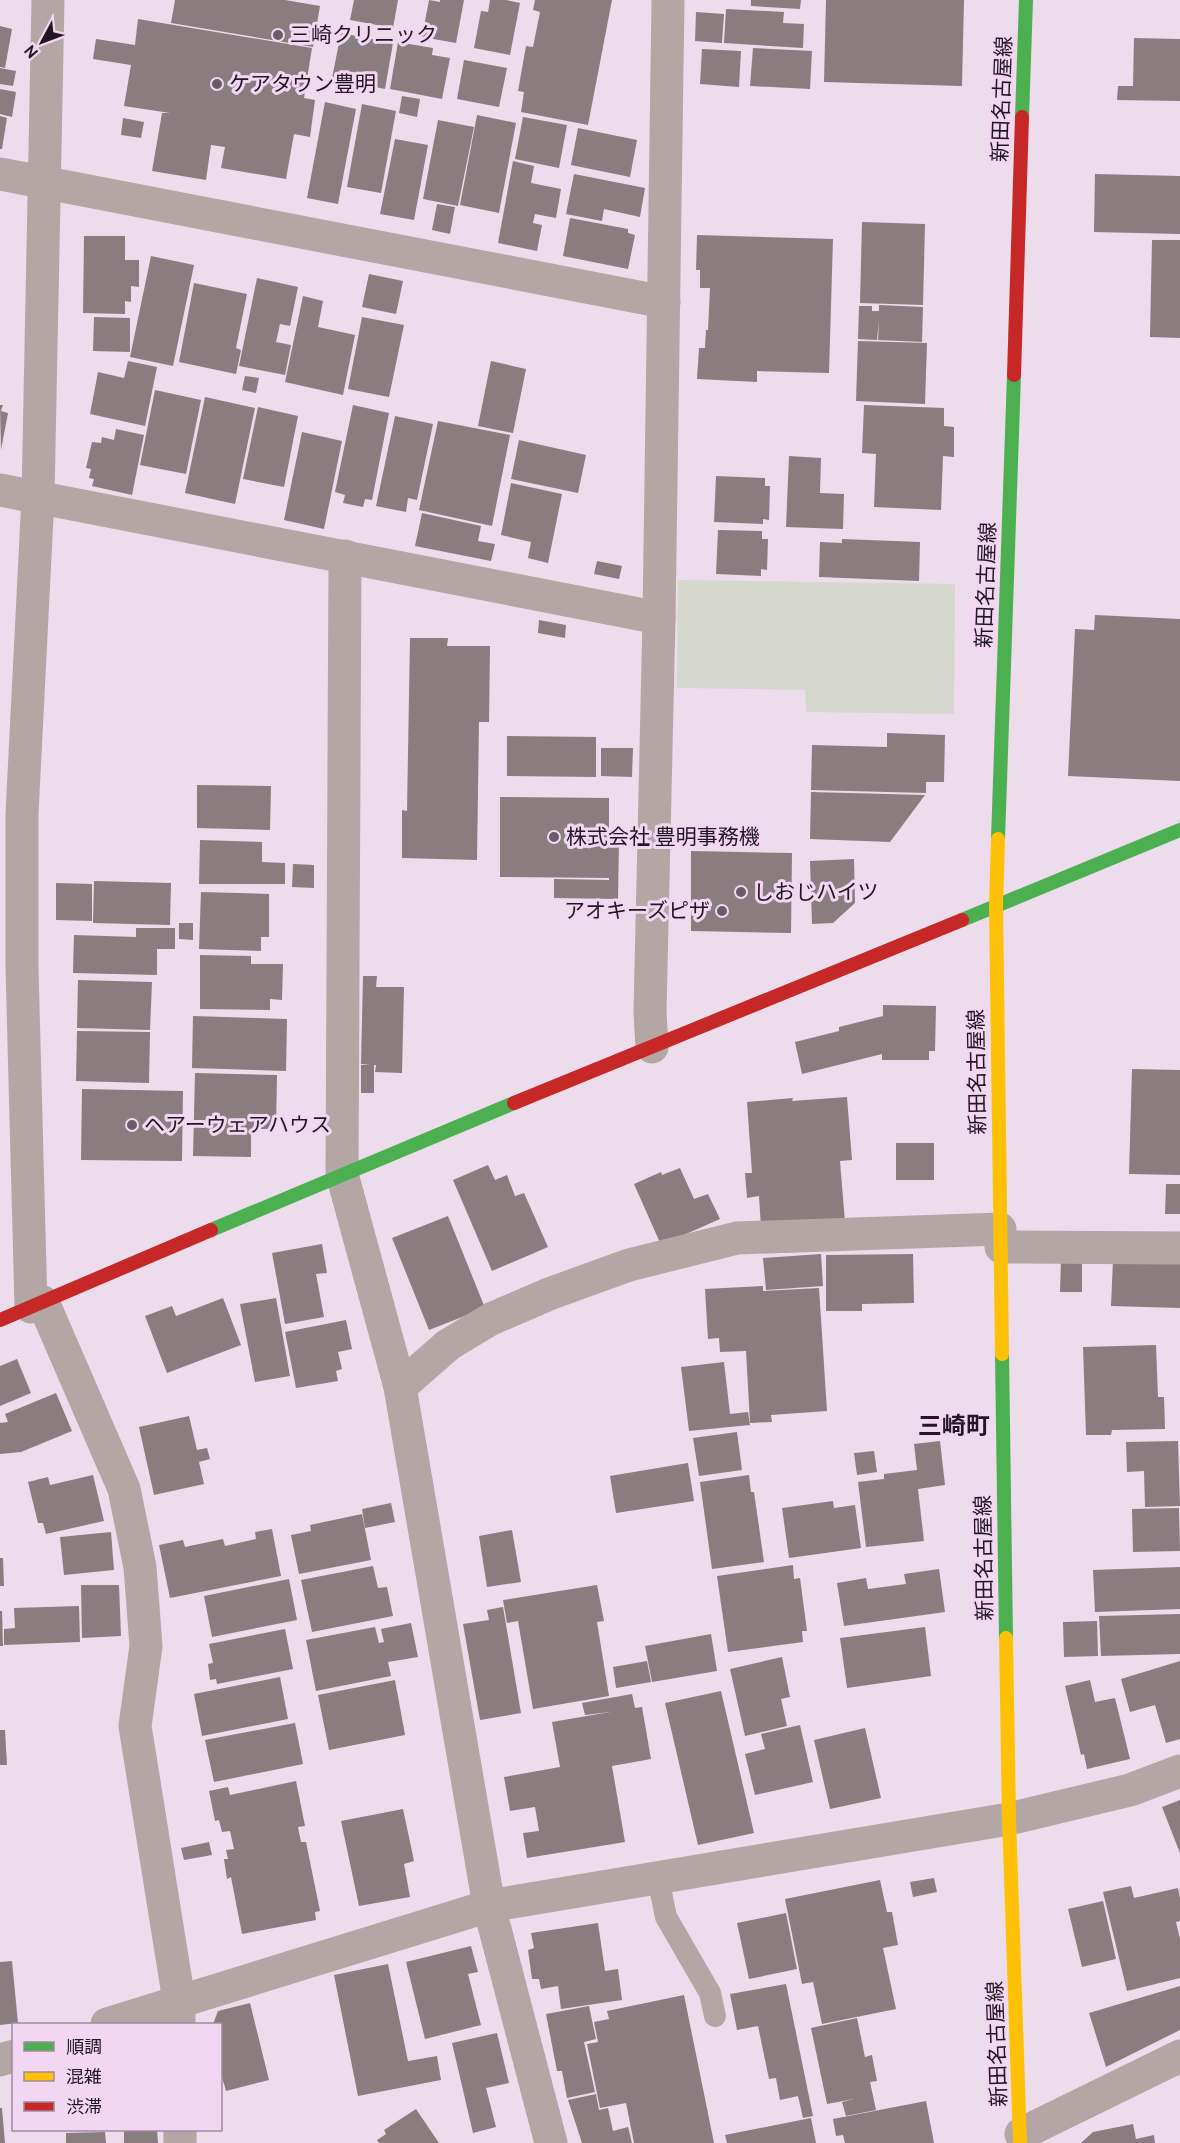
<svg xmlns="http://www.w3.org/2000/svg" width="1180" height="2143" viewBox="0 0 1180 2143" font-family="Cabin,'Noto Sans JP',sans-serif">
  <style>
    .green { fill: #d6d7ce }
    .building { fill: #897d80 }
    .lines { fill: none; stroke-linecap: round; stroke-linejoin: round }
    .lane { stroke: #b4a6a4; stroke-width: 22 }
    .street { stroke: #b4a6a4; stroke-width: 33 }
    .fast { stroke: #4caf50; stroke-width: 14 }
    .slow { stroke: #ffc107; stroke-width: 14 }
    .jam { stroke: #c62828; stroke-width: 14 }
    .poi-dot { fill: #685c68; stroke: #f3d6f1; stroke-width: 2 }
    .labels { text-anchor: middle; stroke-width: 6; stroke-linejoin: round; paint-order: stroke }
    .poi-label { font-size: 21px; fill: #211721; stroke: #f3d6f1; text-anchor: start }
    .street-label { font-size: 21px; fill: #211721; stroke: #f3d6f1 }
    .quarter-label { font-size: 24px; font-weight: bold; fill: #211721; stroke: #f3d6f1 }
  </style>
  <rect width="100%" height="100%" fill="#eddceb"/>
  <path class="green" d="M678,580l277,4 -1,130 -148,-2 -1,-22 -128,-2z"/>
  <g class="building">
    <path d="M175,0h110l35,6 -7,41 -142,-24z"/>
    <path d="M354,0h44l-5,28 -43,-8z"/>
    <path d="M429,0l11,2v-2h24l-8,43 -34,-6z"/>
    <path d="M490,0h16l14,3 -10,52 -36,-7 7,-37 7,1z"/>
    <path d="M535,0h77l-24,125 -67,-13 3,-20 -6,-1 8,-45 7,1 7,-35 -7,-2z"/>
    <path d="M751,0h50l-1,9 -49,-3z"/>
    <path d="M826,0h138l-2,86 -138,-4z"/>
    <path d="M726,9l58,3 -1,11 21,1 -1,24 -79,-5z"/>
    <path d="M696,12l28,2 -2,29 -27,-2z"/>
    <path d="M138,19l174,29 -8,50 11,2 -5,37 -16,-3 -8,45 -65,-11 4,-21 -14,-2 -5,35 -54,-9 10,-58h8l-46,-7 7,-41 -38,-6 3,-20 39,6z"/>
    <path d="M0,26l12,3 -7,39 -5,-1z"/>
    <path d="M341,33l52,10 -8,46 -53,-11z"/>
    <path d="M1134,38l46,1v62l-63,-1 1,-14h15z"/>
    <path d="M398,42l35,6 -1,7 18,3 -8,41 -52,-10z"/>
    <path d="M753,48l59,3 -2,38 -60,-3z"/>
    <path d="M702,49l39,2 -2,36 -39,-3z"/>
    <path d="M464,60l43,8 -8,39 -42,-8z"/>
    <path d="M0,68l16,3 -3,15 -13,-2z"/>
    <path d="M0,89l16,3 -4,25 -12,-3z"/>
    <path d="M402,96l18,3 -3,18 -18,-4z"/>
    <path d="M325,102l31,7 -18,95 -31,-6z"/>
    <path d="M362,104l34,7 -15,82 -34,-6z"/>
    <path d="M477,115l39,8 -17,90 -39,-8z"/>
    <path d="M0,116l7,2 -5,31h-2z"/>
    <path d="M523,117l44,8 -8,43 -44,-9z"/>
    <path d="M123,118l21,4 -3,16 -20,-3z"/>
    <path d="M438,120l36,7 -16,79 -35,-7z"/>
    <path d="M578,128l59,12 -7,37 -59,-12z"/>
    <path d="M395,139l33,6 -14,75 -34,-6z"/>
    <path d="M513,161l21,5 -3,17 30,6 -5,29 -21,-4 -2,9 9,2 -5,26 -39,-8z"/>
    <path d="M574,174l71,14 -5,29 -36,-8 -2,12 -36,-7z"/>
    <path d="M1095,174l85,2v58l-86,-2z"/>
    <path d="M437,204l18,3 -5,27 -18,-4z"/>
    <path d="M570,218l58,11v4l7,2 -7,34 -65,-13z"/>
    <path d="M862,222l63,2 -2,81 -63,-2z"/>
    <path d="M697,235l136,4 -4,134 -72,-2v11l-60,-3 2,-31h6l1,-18h2l2,-42h-10v-18h-4z"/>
    <path d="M84,236h41v24h14v27l-8,-1v16l-6,-1v13l-42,-1z"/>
    <path d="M1152,240h28v98l-30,-1z"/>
    <path d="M151,256l43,9 -21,101 -43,-9z"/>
    <path d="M369,274l34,7 -7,33 -34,-7z"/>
    <path d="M257,278l41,9 -8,39 -10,-2 -4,18 15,3 -6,30 -46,-9z"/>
    <path d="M194,283l53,11 -11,54 5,2 -5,24 -57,-12z"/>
    <path d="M303,296l20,5 -5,26 37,8 -12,60 -58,-13z"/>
    <path d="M879,305l44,2 -1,35 -44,-2 1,-20 -2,20 -19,-1 1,-33h13v5h7z"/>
    <path d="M94,317l36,1v34l-37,-1z"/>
    <path d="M362,317l42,8 -15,72 -41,-8z"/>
    <path d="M858,341l69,2 -2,61 -69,-3z"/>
    <path d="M128,361l29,6 -12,59 -55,-12 8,-42 26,6z"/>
    <path d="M491,361l35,8 -13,64 -35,-7z"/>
    <path d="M245,376l14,2 -3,15 -14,-3z"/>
    <path d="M155,390l46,10 -15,74 -46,-9z"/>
    <path d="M205,397l50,11 -20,96 -50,-11z"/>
    <path d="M0,405h3l-2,6 7,2 -7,37z"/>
    <path d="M353,405l36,8 -17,87 -7,-1 -2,8 -20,-4 2,-8 -10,-3z"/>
    <path d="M864,405l80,3v18l10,1v30l-11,-1 -2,54 -67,-3 2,-53 -14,-1z"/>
    <path d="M258,407l40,9 -14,71 -41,-8z"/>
    <path d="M395,416l38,8 -16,76 -9,-2 -2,14 -30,-6z"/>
    <path d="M438,421l72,14 -18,91 -73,-16z"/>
    <path d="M116,429l28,6 -12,60 -40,-9 2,-7 -5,-1 2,-9 -5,-1 6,-26 9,1 1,-6 12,3z"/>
    <path d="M302,432l40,9 -18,88 -40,-9z"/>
    <path d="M519,440l67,15 -8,38 -67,-14z"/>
    <path d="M789,456l32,2 -1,35 24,1 -1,35 -57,-2z"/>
    <path d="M716,476l49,2v8h5l-1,34 -6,-1v5l-49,-2z"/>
    <path d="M511,483l51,11 -14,69 -20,-5 3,-16 -30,-7z"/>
    <path d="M422,513l59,13 -3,15 17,3 -4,17 -76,-15z"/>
    <path d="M718,530l44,1v8h6l-1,31 -6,-1v7l-45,-2z"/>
    <path d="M842,539l78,3 -1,39 -100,-4 1,-35 22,1z"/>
    <path d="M597,561l25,5 -3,13 -25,-5z"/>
    <path d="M1095,615l85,4v162l-112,-5 7,-147 19,1z"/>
    <path d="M539,620l27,5 -1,13 -27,-5z"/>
    <path d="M410,638h38l-1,8h43l-1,76h-10l-2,138 -75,-2v-48l5,1z"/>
    <path d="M887,733l58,2 -1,47h-18v11l-115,-3 1,-45 75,2z"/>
    <path d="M507,736l89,1v40l-89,-1z"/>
    <path d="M601,748h32l-1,29 -31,-1z"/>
    <path d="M197,785l74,1 -1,44 -73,-2z"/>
    <path d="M811,792l114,3 -35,47 -80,-3z"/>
    <path d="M500,797l109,1v43h10l-1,58 -64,-1v-19l55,1v-2l-109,-1z"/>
    <path d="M200,840l62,2v20l23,1v21h-86z"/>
    <path d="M691,851l101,2 -1,80 -100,-2z"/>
    <path d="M854,859l1,44 -22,20 -21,1 -2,-63z"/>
    <path d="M293,864l21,1v23l-22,-1z"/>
    <path d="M94,881l77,2 -1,42 -77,-2z"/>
    <path d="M56,883l36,1v37l-36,-1z"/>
    <path d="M201,892l68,2v43h-8v14l-62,-2z"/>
    <path d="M179,923h14v17l-14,-1z"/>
    <path d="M136,928h39v21h-18v26l-84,-2 1,-38 62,2z"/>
    <path d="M200,955l51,1v8h32l-1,36 -12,-1v11l-70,-1z"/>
    <path d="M363,976h14l-1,11h28l-2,86 -27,-1 1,-7h-2v28h-13v-28h9l-9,-1z"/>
    <path d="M78,980l74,2 -2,48 -73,-2z"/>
    <path d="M883,1005l53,1 -1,45h-6v9h-47v-6l-80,20 -7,-32 44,-11v-4l44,-11z"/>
    <path d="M193,1016l94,3 -1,52 -94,-3z"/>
    <path d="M77,1031l73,1 -1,51 -73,-2z"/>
    <path d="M1132,1069l48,1v105l-51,-1z"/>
    <path d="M195,1073l82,2 -1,54h-25v28l-58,-1z"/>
    <path d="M82,1089l101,2 -1,70 -101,-1z"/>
    <path d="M847,1097l5,63 -12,1 5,61 -84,6 -2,-32 -12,2 -2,-25h7l-5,-71 46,-4 -1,3z"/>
    <rect x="896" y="1143" width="38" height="37"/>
    <path d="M488,1165l7,15 12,-5 8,21 9,-3 24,54 -56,24 -39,-91z"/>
    <path d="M680,1168l14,31 14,-5 12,25 -59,26 -27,-61 27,-12 1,3z"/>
    <path d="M1166,1184h14v30h-15z"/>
    <path d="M448,1216l37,92 -56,22 -37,-92z"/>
    <path d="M322,1244l5,29 -11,1 8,43 -39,7 -13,-71z"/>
    <path d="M821,1254l2,32 -57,4 -3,-32z"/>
    <path d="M913,1254l1,49 -52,1v7h-36v-56z"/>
    <path d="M1061,1259l21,1v32h-22z"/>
    <path d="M1113,1260l67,1v47l-69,-2z"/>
    <path d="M763,1286v5l56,-3 8,123 -56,4 1,7 -22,1 -4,-72 -26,1 -1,-14 -11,1 -3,-50z"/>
    <path d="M223,1298l18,47 -74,28 -22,-57 27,-10 4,10z"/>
    <path d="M276,1298l14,78 -35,6 -15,-78z"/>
    <path d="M346,1320l6,29 -14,3 4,17 -6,2 2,10 -42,7 -11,-56z"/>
    <path d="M1156,1345l2,52h6l1,32 -53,1 -1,5h-25l-3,-88z"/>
    <path d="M17,1359l14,34 -31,13v-40z"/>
    <path d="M724,1362l6,52 18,-2 2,13 -61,6 -8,-64z"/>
    <path d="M56,1393l16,38 -51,21 -21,2v-31l8,-1 -3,-8z"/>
    <path d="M189,1416l8,34 10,-2 3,11 -11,3 5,22 -50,11 -15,-68z"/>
    <path d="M737,1432l5,38 -43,6 -6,-38z"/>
    <path d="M940,1441l5,44 -27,4 6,52 -58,6 -8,-65 26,-3v-5l33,-4 -3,-26z"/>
    <path d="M1178,1441l2,65 -35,1 -1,-36 -17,1 -1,-30z"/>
    <path d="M874,1451l3,21 -20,3 -3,-22z"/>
    <path d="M688,1463l6,38 -78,12 -6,-37z"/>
    <path d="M93,1475l11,46 -58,13 -3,-11h-5l-10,-41 20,-5 2,8z"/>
    <path d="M749,1475l2,17h3l10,70 -52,7 -12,-87z"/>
    <path d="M833,1501l1,7 21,-3 6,43 -72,10 -7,-50z"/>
    <path d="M391,1503l4,19 -30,6 -3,-19z"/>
    <path d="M1179,1508l1,43 -47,1 -1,-43z"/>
    <path d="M362,1514l9,46 -72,14 -8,-39 20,-4 -1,-6z"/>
    <path d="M272,1529l9,47 -111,22 -11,-53 24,-5 2,7 38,-8 2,7 31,-7 -1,-7z"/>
    <path d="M512,1530l9,52 -34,5 -8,-51z"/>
    <path d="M111,1532l3,38 -50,5 -4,-38z"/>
    <path d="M0,1558h3l1,28h-4z"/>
    <path d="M793,1565l1,14 6,-1 7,53h-5l1,11 -75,10 -11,-76z"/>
    <path d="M373,1566l5,22 9,-1 6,29 -81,16 -11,-52z"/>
    <path d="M1180,1567v42l-85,3 -2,-42z"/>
    <path d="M939,1569l6,43 -101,14 -7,-43 29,-5 2,11 38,-5 -2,-10z"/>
    <path d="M289,1579l8,41 -85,17 -8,-41z"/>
    <path d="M81,1585h38l2,51 -39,2z"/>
    <path d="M597,1585l7,36 -7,1 12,74 -76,13 -15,-88 -11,2 -4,-23z"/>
    <path d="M79,1606l1,36 -76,3v-16l11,-1 -1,-20z"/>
    <path d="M503,1607l18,106 -41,7 -17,-96 26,-4 -2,-10z"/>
    <path d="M0,1611h2l1,35h-3z"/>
    <path d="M1180,1614v40l-79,2 -2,-40z"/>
    <path d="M1097,1621l1,35 -34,1 -1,-35z"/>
    <path d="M411,1623l7,34 -30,5 3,14 -75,15 -10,-51 69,-13 4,16 5,-1 -3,-13z"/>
    <path d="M925,1627l6,49 -84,12 -7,-50z"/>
    <path d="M285,1629l8,40 -76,15 -1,-5 -6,1 -2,-16 5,-1 -4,-19z"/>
    <path d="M711,1634l6,37 -65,11 -7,-36z"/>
    <path d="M782,1657l8,40 -9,2 6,27 -42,10 -15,-67z"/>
    <path d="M647,1661l4,21 -35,6 -3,-21z"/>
    <path d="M1180,1661v78l-14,4 -11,-38 -25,7 -9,-33z"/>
    <path d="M280,1677l8,42 -86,17 -8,-42z"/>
    <path d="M395,1680l10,55 -76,15 -11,-55z"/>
    <path d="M1090,1680l5,22 20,-4 15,61 -43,10 -3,-15 -3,1 -16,-69z"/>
    <path d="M721,1691l33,142 -56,12 -33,-142z"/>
    <path d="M632,1694l3,14 7,-1 9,52 -39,7 13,76 -98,16 -4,-25 16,-2 -4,-24 -25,4 -6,-34 56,-10 -8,-45 58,-10 -25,3 -3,-12z"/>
    <path d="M295,1723l8,41 -89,18 -9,-42z"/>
    <path d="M800,1725l13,57 -58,13 -10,-41 20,-5 -4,-15z"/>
    <path d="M865,1728l16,70 -51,11 -16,-69z"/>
    <path d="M0,1730h5l2,35h-7z"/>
    <path d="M296,1781l9,45 -7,1 3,15h5l14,69 -5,1 1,8 -74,14 -11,-57 -4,2 -3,-20h4l-2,-9 8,-1 -4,-18 -8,1 -3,-12 -4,1 -6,-30 19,-4 2,8z"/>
    <path d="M1180,1800v53l-18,-46z"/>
    <path d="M403,1809l11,52 -10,3 6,33 -51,9 -18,-85z"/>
    <path d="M209,1842l3,13 -28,5 -3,-12z"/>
    <path d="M934,1878l3,14 -24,5 -3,-15z"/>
    <path d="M880,1880l7,32h5l6,33 -15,3 13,61 -74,15 -9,-42 -11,2 -17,-85z"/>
    <path d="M1131,1886l3,12 44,-10 2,10v23l-4,1 4,17v39l-53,13 -24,-99z"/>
    <path d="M1103,1901l13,58 -34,8 -14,-58z"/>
    <path d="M786,1913l11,56 -48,10 -12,-56z"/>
    <path d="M598,1923l7,48 13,-2 4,31 -61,9 -3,-23 -17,3 -2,-10h-7l-4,-29 6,-2 -3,-15z"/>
    <path d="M471,1946l7,26 -10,2 13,51 -56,14 -19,-77z"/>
    <path d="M12,1961l6,62 -18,2v-63z"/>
    <path d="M388,1964l20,97 29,-5 4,24 -83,16 -24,-121z"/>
    <path d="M786,1984l27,132 -10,2 -5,-22 -18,4 -4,-22 -7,1 -11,-53 -21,4 -7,-36z"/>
    <path d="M1180,1986v44l-74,37 -17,-54z"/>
    <path d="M684,1995l30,148h-80l-8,-40 -26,5 -13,-64 11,-2 -4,-20 15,-3 -2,-8z"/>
    <path d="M250,2003l19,77 -43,11 -6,-21v-46h-7l5,-13z"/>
    <path d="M589,2006l7,33 -12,3 11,50 -28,6 -5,-27h-5l-11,-57z"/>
    <path d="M857,2018l8,39 7,-2 5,26 -7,1 6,28 -30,6 -4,-14 12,-3 -27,5 -16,-76z"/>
    <path d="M497,2033l12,50 -23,5 10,39 -23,6 -21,-90z"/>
    <path d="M596,2094l3,16 9,-2 5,23 15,-4 4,16h-50l-14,-43z"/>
    <path d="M926,2101l8,42h-89l-2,-8 -7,1 -3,-17z"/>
    <path d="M0,2108h2l3,35h-5z"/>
    <path d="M416,2109l23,34h-60l-2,-3 9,-6 -2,-4z"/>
    <path d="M811,2118l5,25h-89l-2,-8z"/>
    <path d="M1133,2124l3,15 18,-4 1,8h-74l12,-11z"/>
    <path d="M157,2130l1,13h-34v-12z"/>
    <path d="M105,2132l1,11h-40v-10z"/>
  </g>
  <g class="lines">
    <path class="lane" d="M658,1878l8,39 44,76 5,23"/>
    <g class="street">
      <path d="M0,174l664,128"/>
      <path d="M0,490l659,128"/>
      <path d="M345,556l-3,618 58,213 89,519 62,237"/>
      <path d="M652,1047l-2,-35 9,-394 9,-618"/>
      <path d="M1001,1247l179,1"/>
      <path d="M43,1302l81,187 16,78 6,79 -11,80 44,275v20"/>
      <path d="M31,1307l-9,-339v-154l16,-317 10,-497"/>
      <path d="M400,1387l48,-42 43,-26 58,-25 80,-29 108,-27 263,-9"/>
      <path d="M107,2024l382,-118 520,-87 121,-29 50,-19"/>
      <path d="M0,2060l14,-4"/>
      <path d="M180,2130v13"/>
      <path d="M1021,2134l159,-78"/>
    </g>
    <g class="fast">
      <path d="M1022,117l4,-117"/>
      <path d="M998,839l16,-464"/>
      <path d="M962,920l218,-90"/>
      <path d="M211,1230l303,-127"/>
      <path d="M1002,1354l4,284"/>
    </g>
    <g class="slow">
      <path d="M998,839l-2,66 6,449"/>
      <path d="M1006,1638l3,181 11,324"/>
    </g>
    <g class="jam">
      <path d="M1014,375l8,-258"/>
      <path d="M514,1103l448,-183"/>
      <path d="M0,1320l211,-90"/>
    </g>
  </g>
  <g class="poi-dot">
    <circle cx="278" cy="35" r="6"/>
    <circle cx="217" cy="84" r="6"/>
    <circle cx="554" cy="837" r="6"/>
    <circle cx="741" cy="892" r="6"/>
    <circle cx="722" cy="911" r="6"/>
    <circle cx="132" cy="1125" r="6"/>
  </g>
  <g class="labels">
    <g class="poi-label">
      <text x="290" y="42">三崎クリニック</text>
      <text x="229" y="91">ケアタウン豊明</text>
      <text x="566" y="844">株式会社 豊明事務機</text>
      <text x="753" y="899">しおじハイツ</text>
      <text x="710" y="918" text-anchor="end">アオキーズピザ</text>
      <text x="144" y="1132">ヘアーウェアハウス</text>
    </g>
    <g class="street-label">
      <text transform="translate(1002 99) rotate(-88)" y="7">新田名古屋線</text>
      <text transform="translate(986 585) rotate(-88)" y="7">新田名古屋線</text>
      <text transform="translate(977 1072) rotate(-91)" y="7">新田名古屋線</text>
      <text transform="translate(984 1558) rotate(-91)" y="7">新田名古屋線</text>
      <text transform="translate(997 2044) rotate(-92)" y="7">新田名古屋線</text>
    </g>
    <g class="quarter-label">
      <text x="954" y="1434">三崎町</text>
    </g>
  </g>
  <rect x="12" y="2023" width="210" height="108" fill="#f3d6f1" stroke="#9f8a9e" stroke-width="1.5"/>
  <rect x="24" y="2042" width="30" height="9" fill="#4caf50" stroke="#9f8a9e" stroke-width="1.5"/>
  <text x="66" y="2053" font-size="18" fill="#211721">順調</text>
  <rect x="24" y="2072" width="30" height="9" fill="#ffc107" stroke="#9f8a9e" stroke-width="1.5"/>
  <text x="66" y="2083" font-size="18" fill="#211721">混雑</text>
  <rect x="24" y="2102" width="30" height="9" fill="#c62828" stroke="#9f8a9e" stroke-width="1.5"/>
  <text x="66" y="2113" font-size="18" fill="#211721">渋滞</text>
  <g transform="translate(42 42) rotate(229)" stroke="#f3d6f1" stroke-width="4.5" paint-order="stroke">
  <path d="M0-4.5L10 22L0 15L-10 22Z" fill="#211721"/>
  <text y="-9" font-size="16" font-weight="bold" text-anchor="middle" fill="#211721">N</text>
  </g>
</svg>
